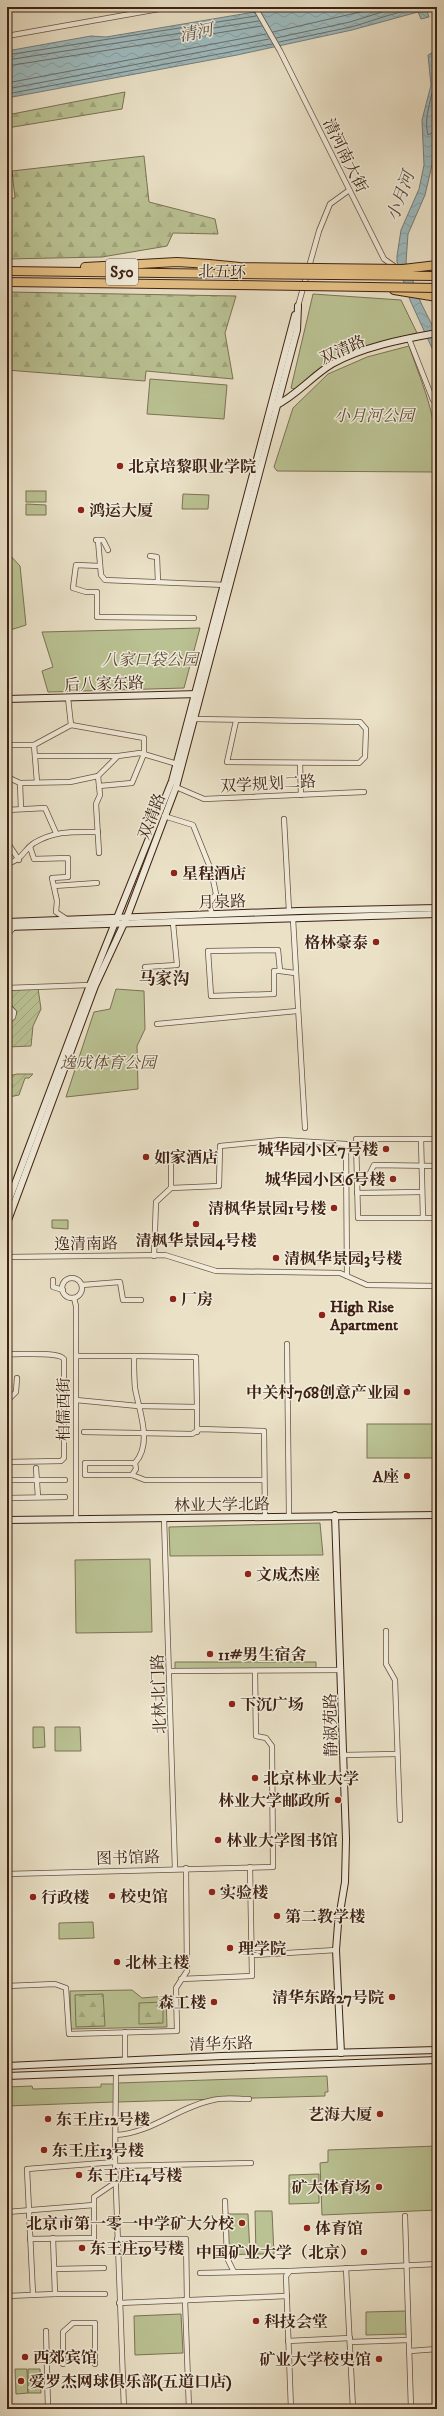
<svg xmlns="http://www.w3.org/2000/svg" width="444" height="2416" viewBox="0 0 444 2416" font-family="'IM FELL DW Pica','Noto Serif SC',serif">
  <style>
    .green { fill: #bac293; stroke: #7c7254 }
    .forest { fill: url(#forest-firs); stroke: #7c7254 }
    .garden { fill: url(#garden-furrows); stroke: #7c7254 }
    .water { fill: url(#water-waves); stroke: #777e7b }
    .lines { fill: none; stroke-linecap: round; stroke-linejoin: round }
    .shore { stroke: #6e6e6a; stroke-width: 1 }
    .street-casing { stroke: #6a5241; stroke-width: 6 }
    .secondary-casing { stroke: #3f2214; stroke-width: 8 }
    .highway-casing { stroke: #3f2214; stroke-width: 10 }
    .street { stroke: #f1ecdb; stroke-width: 4.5 }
    .secondary { stroke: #f1ecdb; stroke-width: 6 }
    .highway { stroke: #e5c084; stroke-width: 8 }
    .highway-bridge-casing { stroke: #3f2214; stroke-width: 10; stroke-linecap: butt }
    .highway-bridge { stroke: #e5c084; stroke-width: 8 }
    .poi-dot { fill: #8f2418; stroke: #f1ecdb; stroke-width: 1.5 }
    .labels { text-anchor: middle; stroke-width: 3; stroke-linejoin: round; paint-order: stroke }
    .shield { fill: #f1ecdb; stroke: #745f50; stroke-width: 1 }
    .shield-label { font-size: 15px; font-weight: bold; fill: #3f2214 }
    .street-label { font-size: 16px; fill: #3f2214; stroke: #f1ecdb }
    .park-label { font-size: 16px; font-style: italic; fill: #5e4a34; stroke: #f1ecdb }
    .poi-label { font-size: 16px; font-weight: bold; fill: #3f2214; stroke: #f1ecdb; text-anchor: start }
    .water-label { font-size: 17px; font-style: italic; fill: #5b5047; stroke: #f1ecdb }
    .neighbourhood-label { font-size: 17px; font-weight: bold; fill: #3f2214; stroke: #f1ecdb }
  </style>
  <defs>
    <pattern id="forest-firs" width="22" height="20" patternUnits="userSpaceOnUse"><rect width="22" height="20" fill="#bac293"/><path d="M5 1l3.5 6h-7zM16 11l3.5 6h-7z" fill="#a1a67e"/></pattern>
    <pattern id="garden-furrows" width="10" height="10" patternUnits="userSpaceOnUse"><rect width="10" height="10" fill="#bac293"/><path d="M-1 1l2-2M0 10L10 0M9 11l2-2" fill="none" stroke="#a1a67e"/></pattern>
    <pattern id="water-waves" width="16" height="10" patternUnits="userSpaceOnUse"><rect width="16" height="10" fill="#9dbbbf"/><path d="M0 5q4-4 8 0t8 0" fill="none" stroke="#88a0a3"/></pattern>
  </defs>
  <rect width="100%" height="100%" fill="#eae1c7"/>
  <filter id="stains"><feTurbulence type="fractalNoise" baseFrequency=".005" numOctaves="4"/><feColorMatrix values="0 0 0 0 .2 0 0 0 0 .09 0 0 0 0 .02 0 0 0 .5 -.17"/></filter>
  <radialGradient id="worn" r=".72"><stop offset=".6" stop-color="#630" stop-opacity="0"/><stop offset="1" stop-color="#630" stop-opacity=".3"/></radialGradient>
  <g class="green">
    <path d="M313,294l88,6 16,33 -67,18 -22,12 -31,27 -6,-2z"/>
    <path d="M409,346c15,44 33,79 24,126l-156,-1 -3,-4 19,-59 35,-34 39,-17z"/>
    <path d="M150,379l77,6 -3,34 -77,-5z"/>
    <rect x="26" y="491" width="20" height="11"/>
    <path d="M183,494l26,1 -1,14h-26z"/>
    <path d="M26,504l20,1v10h-20z"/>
    <path d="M7,552l13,14 6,59 -19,6z"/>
    <path d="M200,628l-16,60 -136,4 -6,-21 11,-4 -11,-35z"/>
    <path d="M116,989l28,2 1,38 -8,17 1,43 -72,8 28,-85 16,-3z"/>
    <path d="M52,1220h16v9l-16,-1z"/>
    <rect x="367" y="1424" width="70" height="34"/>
    <path d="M320,1523l3,32 -153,1 -1,-29z"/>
    <path d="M150,1559l2,73 -76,1 -1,-73z"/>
    <path d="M175,1662h141v8l-141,-1z"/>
    <path d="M33,1727h11l1,20 -12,1z"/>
    <path d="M55,1727h25l1,24h-26z"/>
    <path d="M93,1922l1,16 -35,1v-16z"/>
    <path d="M132,1990l10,8 24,-2 1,31 -96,2 -1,-38z"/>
    <path d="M327,2076l1,16h-3v4l-208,6 1,-19z"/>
    <path d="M101,2084h13v18l-107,4v-19l25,-1 1,3 68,-2z"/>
    <path d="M437,2146v64l-115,5 -2,-52 8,-1v-12z"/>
    <path d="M319,2174v29l-30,1v-29z"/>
    <path d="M255,2211h17l2,43h-18z"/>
    <path d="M227,2214h21l2,40 -22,1z"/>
    <path d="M406,2311l1,23 -41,1v-23z"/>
    <path d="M181,2314l2,39 -48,2 -1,-39z"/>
    <path d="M15,2369h12l1,24 -12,1z"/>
    <path d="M28,2369h12l1,24h-13z"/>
  </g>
  <g class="forest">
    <path d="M125,92l-3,17 -115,19v-13z"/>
    <path d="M144,156l5,46 66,17 3,15 -45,-1 -6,13 -65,11 -95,2v-60l8,-1 -3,-27z"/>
    <path d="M7,292l229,4 -11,37 8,46 -87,-8 -1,10 -138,-11z"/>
    <path d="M103,1994l2,32 -29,1 -1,-32z"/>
    <path d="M163,2002v21l-24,1v-21z"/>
  </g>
  <g class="garden">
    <path d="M38,988l3,21 -8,17 -2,20 -24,1v-22l8,-8 2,-5 -8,-10 1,-13z"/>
    <path d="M17,1074h16l-4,4h-4l-6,17 -10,2 3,-12 -3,-9z"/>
  </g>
  <g class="water">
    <path d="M284,7h153v2l-10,2 2,6 -8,2 -3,-7 -66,18 -115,25 -230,43v-47l84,-15 15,1z"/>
    <path d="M432,53l4,8 1,69 -3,7 -2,28 -7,30 -17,39 -2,28 15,41 16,32v24l-27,-59 -13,-38v-6l4,-26 18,-41 5,-24 -2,-45 9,-35 -3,-30z"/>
  </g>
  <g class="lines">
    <g class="shore">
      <path d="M273,32l109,-25"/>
      <path d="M276,38l74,-16 48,-15"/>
      <path d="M279,42c24,-5 48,-10 72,-15 16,-4 59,-21 71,-17l4,-3"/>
      <path d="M7,55l249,-39"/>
      <path d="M7,60l252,-39"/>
      <path d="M437,62l-3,2c4,27 -12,47 -6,71l9,-5"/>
      <path d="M7,66l255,-40"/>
      <path d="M7,83l259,-49"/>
      <path d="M7,89l262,-50"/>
      <path d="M7,94l265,-50"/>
    </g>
    <defs>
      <g id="street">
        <path d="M256,9l24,42 104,208 10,7"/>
        <path d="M7,36l163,-29"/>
        <path d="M7,175l3,-1"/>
        <path d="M298,306l21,-75 11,-27 18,-13"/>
        <path d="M409,339l24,61"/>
        <path d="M96,540h2l3,35 4,5 121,5"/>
        <path d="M98,540h5l5,10"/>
        <path d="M150,556l7,1 1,25"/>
        <path d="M100,566l-24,-1 -3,23 13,4h11v25l97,1"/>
        <path d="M194,719l166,3 6,7 -1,28 -6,6 -132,-1 9,-41"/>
        <path d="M71,725l73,13v16l-12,29 -33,3"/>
        <path d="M7,745h27l3,37"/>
        <path d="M34,745l37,-20 -3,-27"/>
        <path d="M35,756h82"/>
        <path d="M300,763l1,32"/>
        <path d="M98,776l2,19 -4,9 3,49"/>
        <path d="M7,777l13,6 50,-1 28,-6 20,-20 22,-3 37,11"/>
        <path d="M20,783l1,26"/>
        <path d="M176,787l28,12 160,-7"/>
        <path d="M7,810l38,-2 11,25"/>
        <path d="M164,816l29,9 18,45 5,24 -7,10 3,10"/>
        <path d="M284,819l5,92"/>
        <path d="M7,842l12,18"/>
        <path d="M30,847l4,12 34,-1v19l-16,1 5,23 -1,11 12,8"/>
        <path d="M7,864c18,-6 15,-13 27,-21 22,-13 40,-11 64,-11"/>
        <path d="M54,886l43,-3"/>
        <path d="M293,919l12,209"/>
        <path d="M145,967l32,-2 -4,-42"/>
        <path d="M280,971h-6v23l-63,2 -3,-45 70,-1 2,21 15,2"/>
        <path d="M7,974v-39l7,-8"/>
        <path d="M7,985l1,21 6,6 -1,5 -6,5"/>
        <path d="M7,988l83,-3"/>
        <path d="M157,1024l140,-13"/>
        <path d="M421,1139h-65l2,79h65"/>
        <path d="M437,1139h-16l2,79h14"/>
        <path d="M171,1159v29"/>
        <path d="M357,1179h10l7,-14 63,1"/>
        <path d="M357,1193l65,-1"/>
        <path d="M154,1256l2,-54 15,-14 48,-2 1,-40 61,-6 65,4 1,132"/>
        <path d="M7,1257l158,-2 51,16 124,2 27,12 70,1"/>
        <circle cx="72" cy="1288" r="10"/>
        <path d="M53,1280v7l10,3"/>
        <path d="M82,1285l38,-3 3,18h18"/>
        <path d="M74,1298l2,8v214"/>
        <path d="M287,1344l2,172"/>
        <path d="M7,1354c11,1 52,-3 57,5v99l-3,3 -54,1"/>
        <path d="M76,1356h58c0,10 0,21 1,32 4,23 18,55 0,75h-50v12h47l4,-6 -1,-6"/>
        <path d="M134,1356l62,1 1,50"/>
        <path d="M76,1400l62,6 59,1v25"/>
        <path d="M7,1401l9,-9 1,-14"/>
        <path d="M84,1432l108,2 8,-5 64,2 1,85"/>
        <path d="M36,1468l2,29"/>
        <path d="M132,1475l13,5h119"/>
        <path d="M7,1480h58"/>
        <path d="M7,1498l58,-1"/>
        <path d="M164,1518l11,351"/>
        <path d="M386,1631v33l9,16 5,140"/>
        <path d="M170,1671l171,-1"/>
        <path d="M344,1755l52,-1"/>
        <path d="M7,1874l266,-7 -1,-121 -6,-8 -10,-2 -1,-65"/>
        <path d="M252,1955l84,-5"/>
        <path d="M181,1979l71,-3 -2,-109"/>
        <path d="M7,1986l48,-2 11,4 3,46 108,-3 -1,-43 11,-17 -1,-103"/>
        <path d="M125,2032v29"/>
        <path d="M116,2072l-1,90 9,247"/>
        <path d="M116,2135c36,-2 62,-28 97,-35 11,-3 25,-1 36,-1"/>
        <path d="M116,2166l135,-3"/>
        <path d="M225,2201l2,57 7,14"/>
        <path d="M7,2212l87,-7"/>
        <path d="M405,2216l6,193"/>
        <path d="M30,2239l64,-1v-41l22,-15"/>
        <path d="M117,2239h69l1,61"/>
        <path d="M346,2268l7,141"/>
        <path d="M54,2269l50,-1"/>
        <path d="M200,2273l90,-2"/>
        <path d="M55,2294h50"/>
        <path d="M33,2295l-6,-126 88,-7"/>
        <path d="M7,2296l48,-2 -2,-56"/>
        <path d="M185,2300l4,109"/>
        <path d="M119,2303l168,-7"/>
        <path d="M46,2331l2,78"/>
        <path d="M288,2341l62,-3"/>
        <path d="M350,2342l59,-2"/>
        <path d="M410,2351l27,-2"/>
        <path d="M63,2364v-32l10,-9h22v41"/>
        <path d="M291,2409l-5,-133 4,-5 147,-7"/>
      </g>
      <g id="secondary">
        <path d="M255,7l1,2"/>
        <path d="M275,406c22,-11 37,-30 57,-42 30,-17 71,-25 105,-31"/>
        <path d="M7,699l192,-5"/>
        <path d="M7,922l292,-11 138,-3"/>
        <path d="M7,927l430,-13"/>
        <path d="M7,1205l83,-220 82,-204 123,-466"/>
        <path d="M7,1223l88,-237 32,-69 49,-130 121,-457 1,-24"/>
        <path d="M335,1515l11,324 -1,43 -7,42 -2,26 5,103"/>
        <path d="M7,1520l430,-5"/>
        <path d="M7,2066l215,-10 215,-6"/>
        <path d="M7,2076l430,-16"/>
      </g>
      <g id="highway">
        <path d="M85,267l92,-5 32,2"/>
        <path d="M7,271l230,3"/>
        <path d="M7,282l228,3"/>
        <path d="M394,290l43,7"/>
      </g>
    </defs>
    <use href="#street" class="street-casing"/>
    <use href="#secondary" class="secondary-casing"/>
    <use href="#highway" class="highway-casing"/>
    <use href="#street" class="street"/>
    <use href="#secondary" class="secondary"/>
    <use href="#highway" class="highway"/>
    <defs>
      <g id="highway-bridge">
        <path d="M209,264l31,3 163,2 34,-4"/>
        <path d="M237,274l200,2"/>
        <path d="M235,285l202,3"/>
      </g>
    </defs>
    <use href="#highway-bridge" class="highway-bridge-casing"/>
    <use href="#highway-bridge" class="highway-bridge"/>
  </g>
  <g class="poi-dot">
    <circle cx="120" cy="466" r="4"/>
    <circle cx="81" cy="510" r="4"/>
    <circle cx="174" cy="873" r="4"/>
    <circle cx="376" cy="942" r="4"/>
    <circle cx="386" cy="1149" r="4"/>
    <circle cx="146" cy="1157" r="4"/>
    <circle cx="393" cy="1179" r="4"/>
    <circle cx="334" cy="1208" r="4"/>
    <circle cx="196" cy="1224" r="4"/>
    <circle cx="276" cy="1258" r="4"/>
    <circle cx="173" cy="1299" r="4"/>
    <circle cx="322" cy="1315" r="4"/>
    <circle cx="407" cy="1392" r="4"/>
    <circle cx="407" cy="1476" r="4"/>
    <circle cx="248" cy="1574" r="4"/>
    <circle cx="210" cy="1654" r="4"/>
    <circle cx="232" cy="1704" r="4"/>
    <circle cx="255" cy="1778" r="4"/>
    <circle cx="338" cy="1800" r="4"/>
    <circle cx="218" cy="1840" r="4"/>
    <circle cx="212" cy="1892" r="4"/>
    <circle cx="112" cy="1896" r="4"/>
    <circle cx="33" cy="1897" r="4"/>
    <circle cx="277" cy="1916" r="4"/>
    <circle cx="230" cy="1948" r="4"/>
    <circle cx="117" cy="1962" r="4"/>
    <circle cx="392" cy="1997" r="4"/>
    <circle cx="214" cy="2002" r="4"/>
    <circle cx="380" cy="2114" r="4"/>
    <circle cx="48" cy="2119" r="4"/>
    <circle cx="44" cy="2150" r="4"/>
    <circle cx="79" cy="2175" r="4"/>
    <circle cx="379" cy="2187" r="4"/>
    <circle cx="242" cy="2223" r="4"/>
    <circle cx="307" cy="2228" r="4"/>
    <circle cx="82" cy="2248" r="4"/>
    <circle cx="364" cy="2252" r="4"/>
    <circle cx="256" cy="2321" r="4"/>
    <circle cx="25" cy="2357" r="4"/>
    <circle cx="379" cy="2359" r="4"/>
    <circle cx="21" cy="2381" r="4"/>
  </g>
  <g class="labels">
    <rect class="shield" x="106" y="259" width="32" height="26" rx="3"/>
    <g class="shield-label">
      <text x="122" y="277">S50</text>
    </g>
    <g class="street-label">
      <text transform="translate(346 155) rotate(64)" y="6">清河南大街</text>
      <text transform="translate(222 271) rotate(1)" y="6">北五环</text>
      <text transform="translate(342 349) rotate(-24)" y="6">双清路</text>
      <text transform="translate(104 683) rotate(-2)" y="6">后八家东路</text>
      <text transform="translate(268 783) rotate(-3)" y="6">双学规划二路</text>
      <text transform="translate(151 816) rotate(-69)" y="6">双清路</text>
      <text transform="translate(222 901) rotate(-2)" y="6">月泉路</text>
      <text transform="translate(86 1243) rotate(-1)" y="6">逸清南路</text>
      <text transform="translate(63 1409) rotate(-90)" y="6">柏儒西街</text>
      <text transform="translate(222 1504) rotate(-1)" y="6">林业大学北路</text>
      <text transform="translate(158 1694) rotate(-92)" y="6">北林北门路</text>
      <text transform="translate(330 1725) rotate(-91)" y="6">静淑苑路</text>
      <text transform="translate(128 1857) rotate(-2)" y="6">图书馆路</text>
      <text transform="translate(221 2043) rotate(-2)" y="6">清华东路</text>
    </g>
    <g class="park-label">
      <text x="374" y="421">小月河公园</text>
      <text x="150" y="665">八家口袋公园</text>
      <text x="108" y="1068">逸成体育公园</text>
    </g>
    <g class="poi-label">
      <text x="128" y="472">北京培黎职业学院</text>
      <text x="89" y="516">鸿运大厦</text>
      <text x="182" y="879">星程酒店</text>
      <text x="368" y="948" text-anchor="end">格林豪泰</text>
      <text x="378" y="1155" text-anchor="end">城华园小区7号楼</text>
      <text x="154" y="1163">如家酒店</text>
      <text x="385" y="1185" text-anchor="end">城华园小区6号楼</text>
      <text x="326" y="1214" text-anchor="end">清枫华景园1号楼</text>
      <text x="196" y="1246" text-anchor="middle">清枫华景园4号楼</text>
      <text x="284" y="1264">清枫华景园3号楼</text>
      <text x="181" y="1305">厂房</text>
      <text x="330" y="1312">High Rise<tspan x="330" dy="18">Apartment</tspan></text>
      <text x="399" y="1398" text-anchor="end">中关村768创意产业园</text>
      <text x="399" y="1482" text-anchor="end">A座</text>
      <text x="256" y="1580">文成杰座</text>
      <text x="218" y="1660">11#男生宿舍</text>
      <text x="240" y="1710">下沉广场</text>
      <text x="263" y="1784">北京林业大学</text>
      <text x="330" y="1806" text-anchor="end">林业大学邮政所</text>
      <text x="226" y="1846">林业大学图书馆</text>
      <text x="220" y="1898">实验楼</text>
      <text x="120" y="1902">校史馆</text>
      <text x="41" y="1903">行政楼</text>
      <text x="285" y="1922">第二教学楼</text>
      <text x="238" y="1954">理学院</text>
      <text x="125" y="1968">北林主楼</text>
      <text x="384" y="2003" text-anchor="end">清华东路27号院</text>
      <text x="206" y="2008" text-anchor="end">森工楼</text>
      <text x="372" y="2120" text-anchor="end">艺海大厦</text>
      <text x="56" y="2125">东王庄12号楼</text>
      <text x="52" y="2156">东王庄13号楼</text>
      <text x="87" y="2181">东王庄14号楼</text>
      <text x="371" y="2193" text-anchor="end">矿大体育场</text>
      <text x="234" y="2229" text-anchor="end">北京市第一零一中学矿大分校</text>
      <text x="315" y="2234">体育馆</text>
      <text x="90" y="2254">东王庄19号楼</text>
      <text x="356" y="2258" text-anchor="end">中国矿业大学（北京）</text>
      <text x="264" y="2327">科技会堂</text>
      <text x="33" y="2363">西郊宾馆</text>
      <text x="371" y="2365" text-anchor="end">矿业大学校史馆</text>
      <text x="29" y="2387">爱罗杰网球俱乐部(五道口店)</text>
    </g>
    <g class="water-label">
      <text transform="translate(196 32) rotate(-11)" y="6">清河</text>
      <text transform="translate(400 196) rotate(-70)" y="6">小月河</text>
    </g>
    <g class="neighbourhood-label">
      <text x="164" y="984">马家沟</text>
    </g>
  </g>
  <rect width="444" height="2416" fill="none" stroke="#eae1c7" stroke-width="24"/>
  <rect x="8" y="8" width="428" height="2400" fill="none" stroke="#3f2214" stroke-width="2"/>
  <rect x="12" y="12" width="420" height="2392" fill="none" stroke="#3f2214"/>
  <rect width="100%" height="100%" filter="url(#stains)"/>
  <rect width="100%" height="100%" fill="url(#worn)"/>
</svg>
